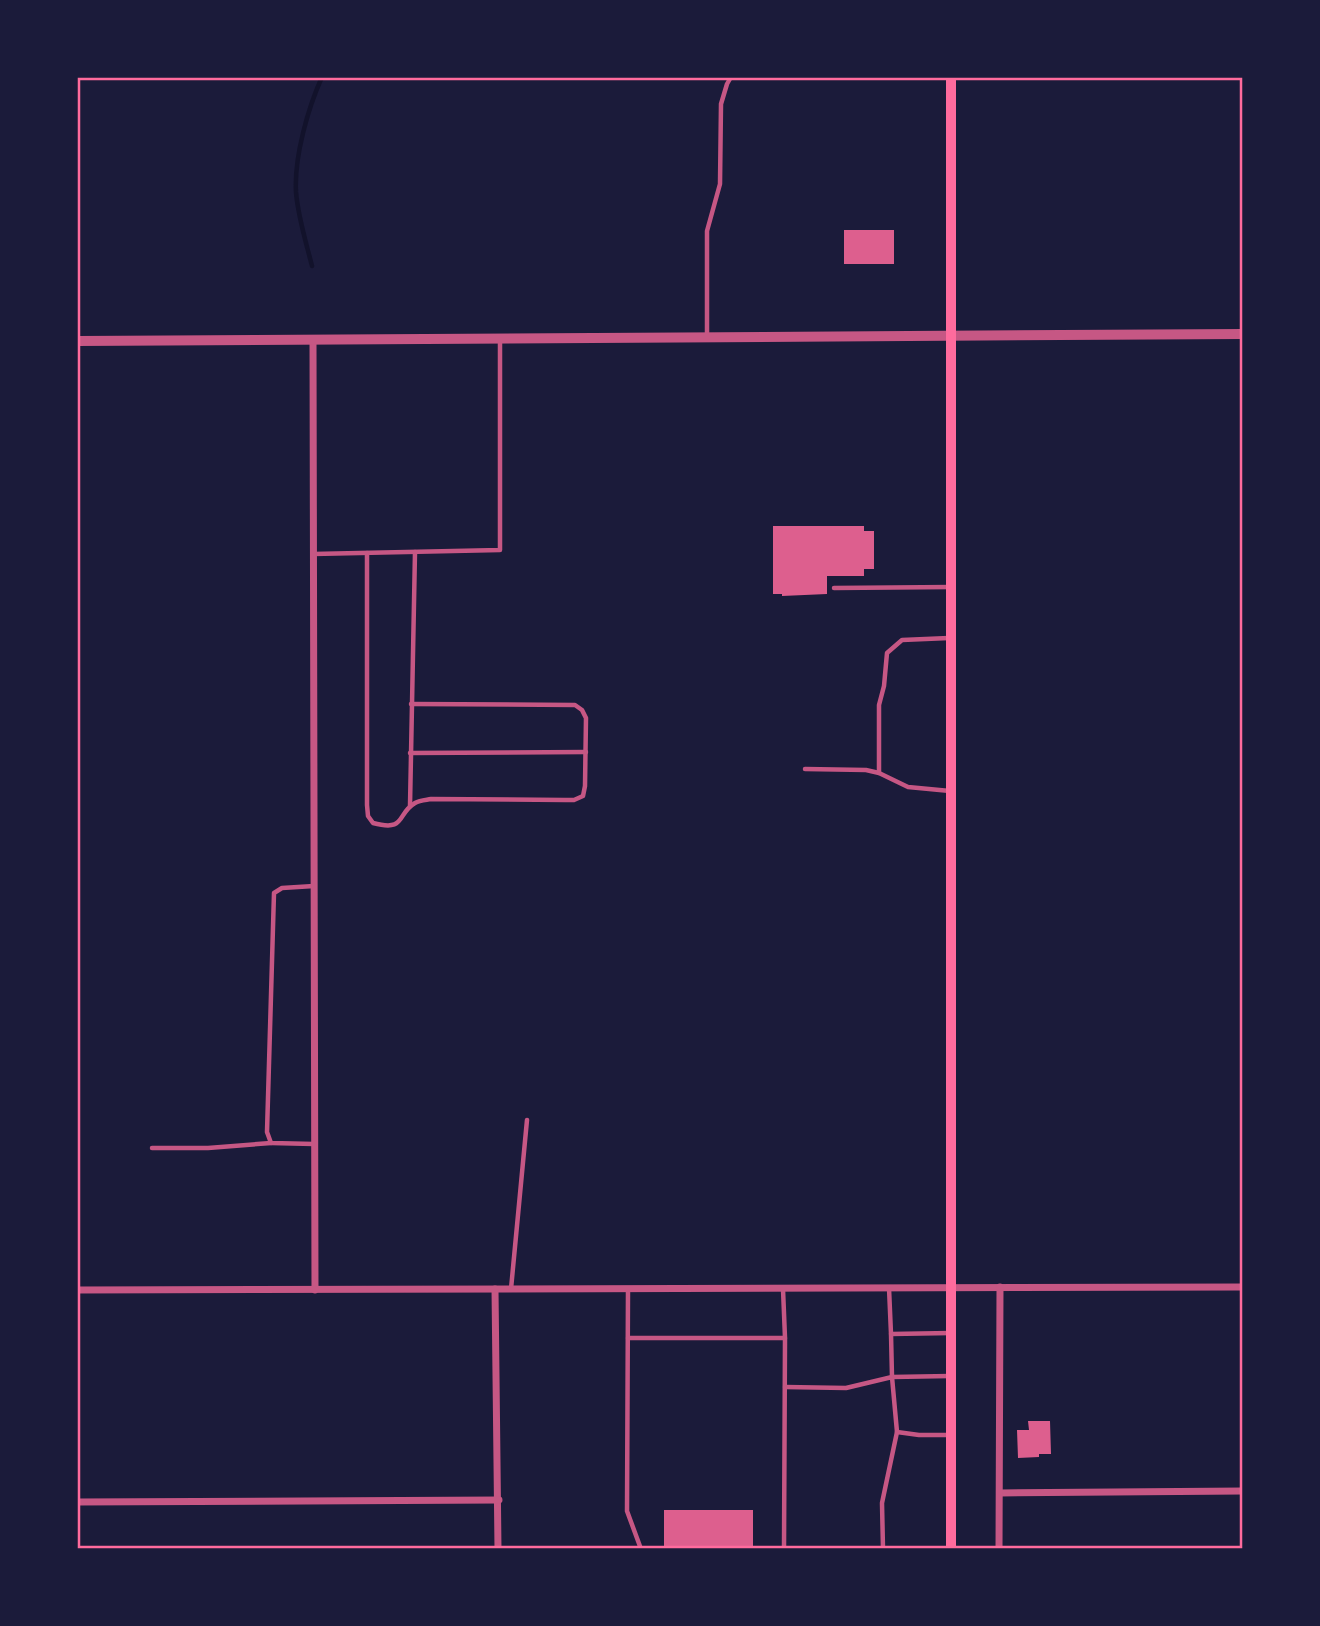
<svg xmlns="http://www.w3.org/2000/svg" width="1320" height="1626" viewBox="0 0 1320 1626" font-family="Quicksand,sans-serif">
  <style>
    .lines { fill: none; stroke-linecap: round; stroke-linejoin: round }
    .stream { stroke: #12122b; stroke-width: 4.5 }
    .building { fill: #dd5f8e }
    .service { stroke: #c65784; stroke-width: 4.5 }
    .minor { stroke: #c65784; stroke-width: 7 }
    .tertiary { stroke: #c65784; stroke-width: 10 }
    .secondary { stroke: #ff6b9d; stroke-width: 10 }
    .neatline { fill: none; stroke: #ff6b9d; stroke-width: 2.5 }
  </style>
  <rect width="100%" height="100%" fill="#1b1b3a"/>
  <g class="lines">
    <path class="stream" d="M312,266c-6,-24 -14,-49 -16,-74 -2,-35 12,-84 26,-115"/>
  </g>
  <g class="building">
    <rect x="844" y="230" width="50" height="34"/>
    <path d="M773,526h91v5h10v38h-10v7h-37v18l-45,2v-2h-9z"/>
    <path d="M1028,1421h22l1,33h-12v3l-21,1 -1,-28h12z"/>
    <rect x="664" y="1510" width="89" height="39"/>
  </g>
  <g class="lines">
    <g class="service">
      <path d="M707,336v-105l13,-47 1,-80 6,-20 4,-7"/>
      <path d="M367,553v252l1,11 5,7c34,9 23,-9 42,-20 5,-3 11,-3 16,-4l134,1h9l9,-4 2,-10 1,-68 -4,-8 -7,-5 -164,-1"/>
      <path d="M313,554l187,-4v-210"/>
      <path d="M834,588l117,-1"/>
      <path d="M410,753l176,-1"/>
      <path d="M805,769l61,1 13,3 29,14 42,4"/>
      <path d="M879,773v-68l5,-19 3,-33 15,-13 47,-2"/>
      <path d="M410,806l5,-254"/>
      <path d="M314,886l-32,2 -8,5 -7,239 4,11 43,1"/>
      <path d="M152,1148h56l63,-5"/>
      <path d="M889,1288l2,46 60,-1"/>
      <path d="M511,1289l16,-169"/>
      <path d="M628,1289l-1,222 14,38"/>
      <path d="M891,1334l1,43 58,-1"/>
      <path d="M628,1338h157l-2,-49"/>
      <path d="M785,1387l61,1 46,-11 5,55 22,3h32"/>
      <path d="M784,1549l1,-211"/>
      <path d="M883,1549l-1,-46 15,-71"/>
    </g>
    <g class="minor">
      <path d="M313,340l2,950"/>
      <path d="M495,1289l3,260"/>
      <path d="M77,1290l1166,-3"/>
      <path d="M1000,1493l243,-2"/>
      <path d="M77,1502l422,-2"/>
      <path d="M999,1549l1,-262"/>
    </g>
    <path class="tertiary" d="M77,341l1166,-7"/>
    <path class="secondary" d="M951,77v1472"/>
  </g>
  <rect width="1320" height="1626" fill="none" stroke="#1b1b3a" stroke-width="158"/>
  <rect x="79" y="79" width="1162" height="1468" class="neatline"/>
</svg>
